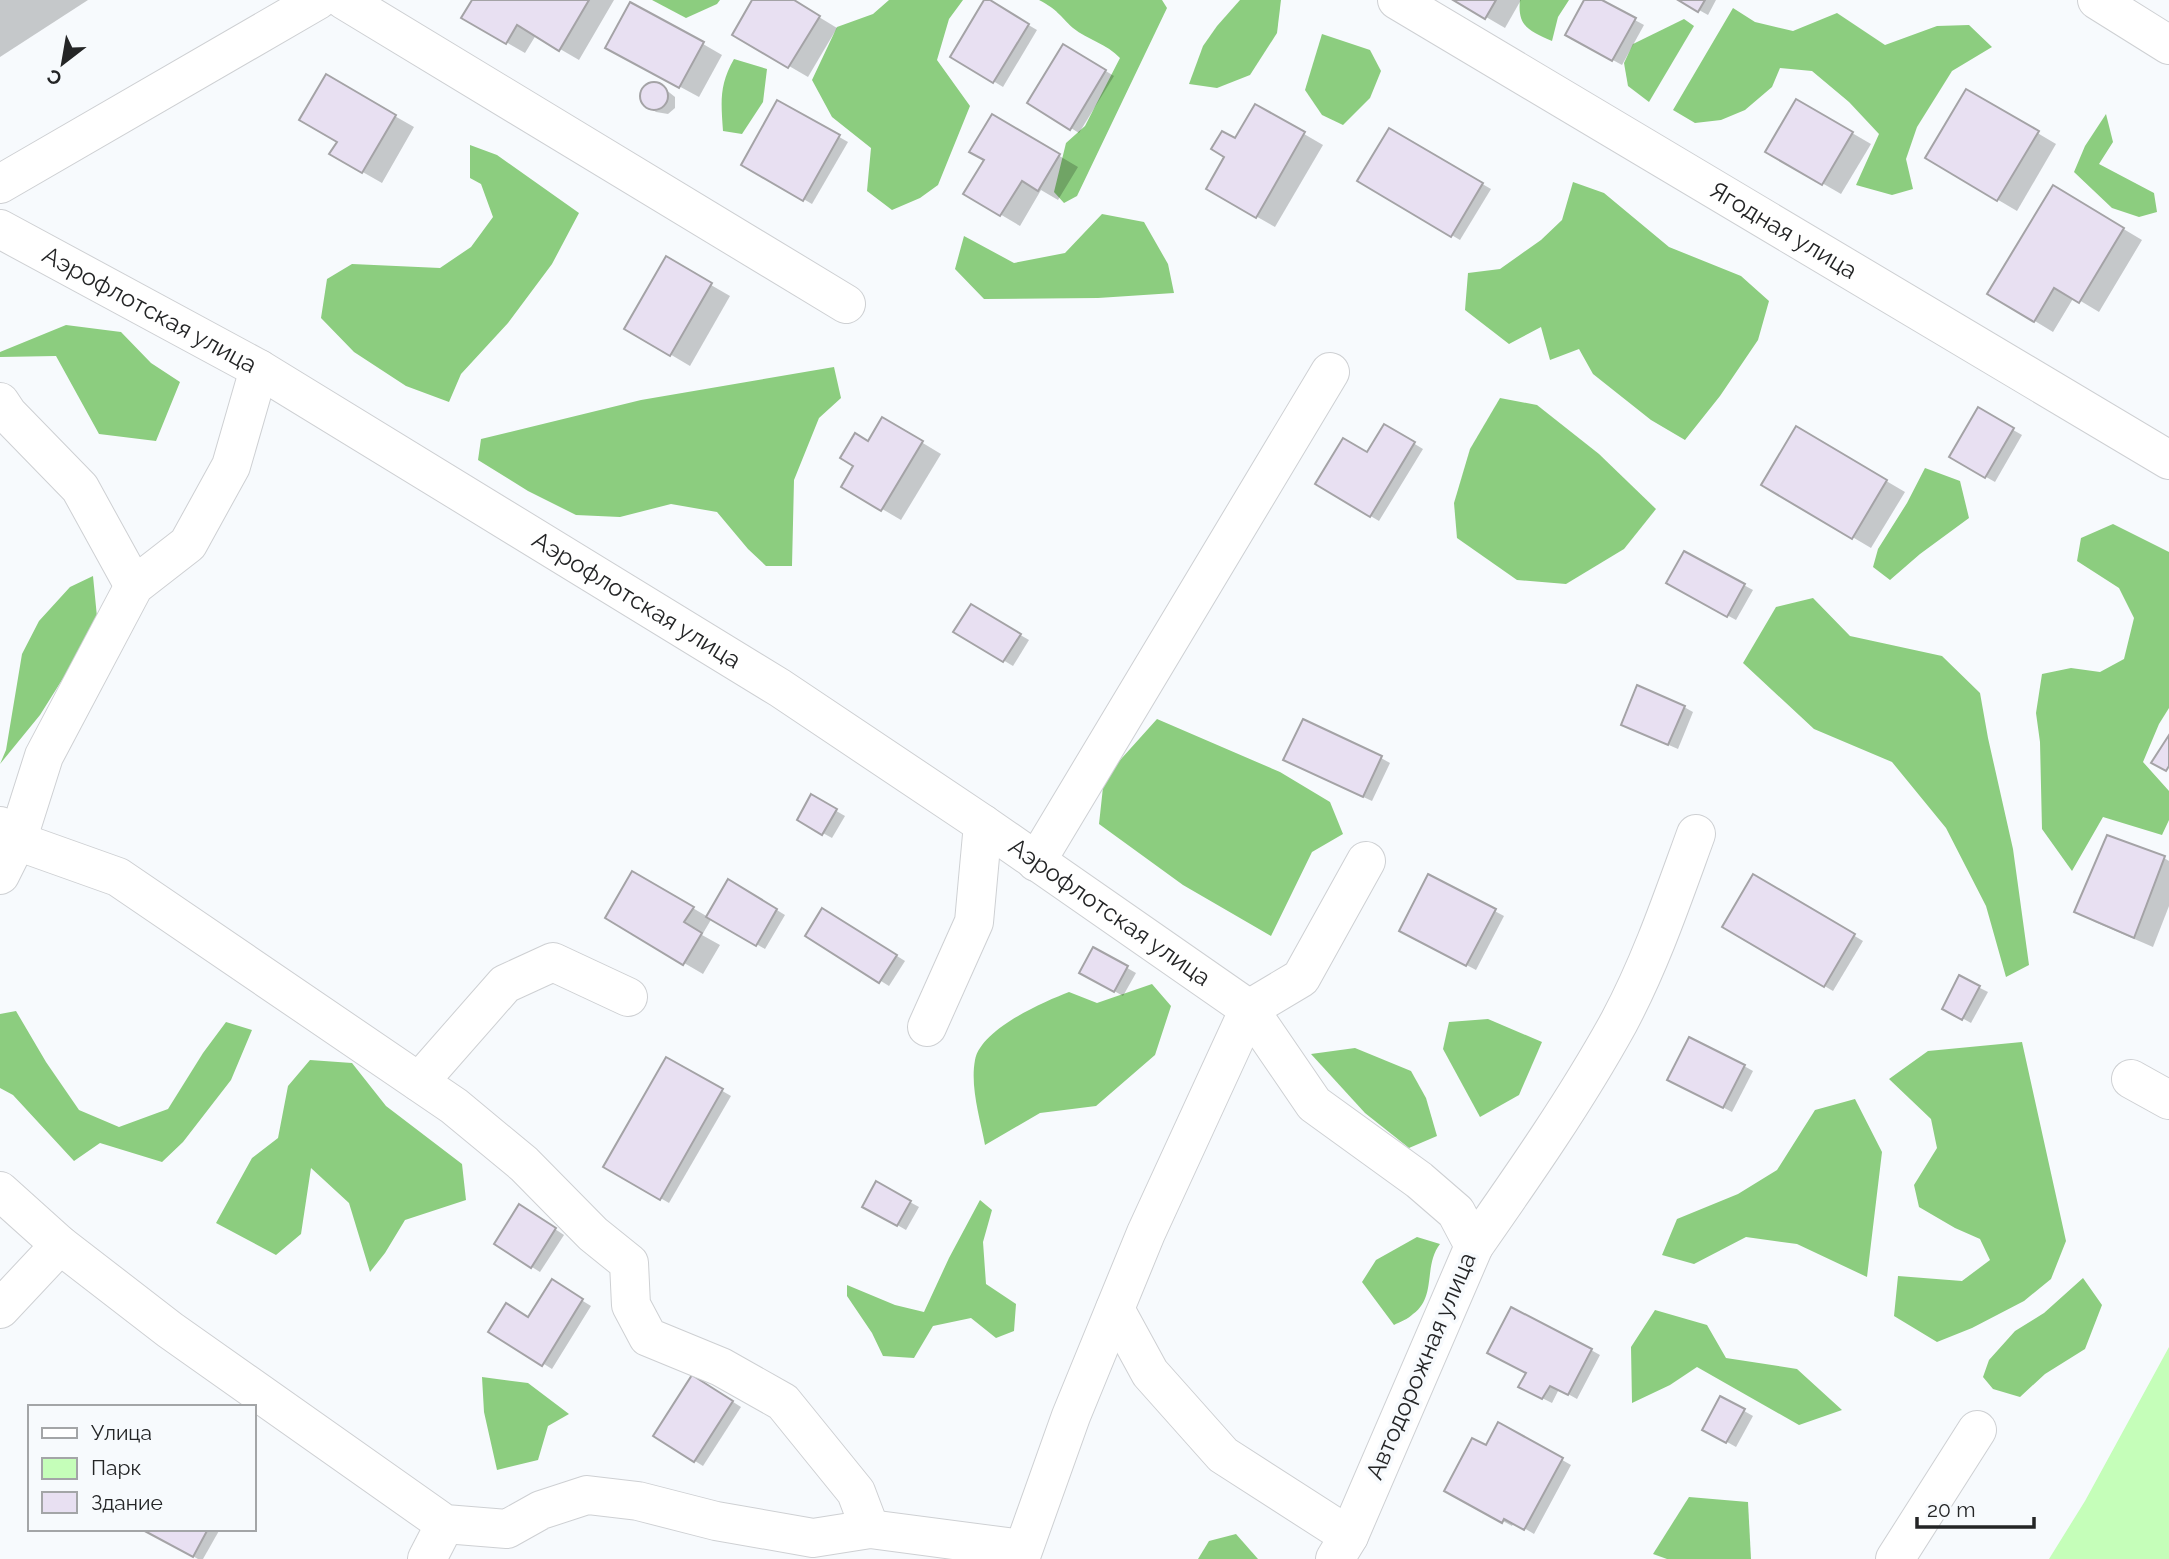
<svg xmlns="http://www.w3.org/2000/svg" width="2169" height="1559" viewBox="0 0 2169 1559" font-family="Raleway,sans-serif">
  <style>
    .green { fill: #c5feb9 }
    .forest { fill: #8ccd7f }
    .shadow { fill: #0003 }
    .building { fill: #e8e0f2; stroke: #a4a3a6; stroke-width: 2 }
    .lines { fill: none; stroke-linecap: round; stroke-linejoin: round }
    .minor-casing { stroke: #ced0d3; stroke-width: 40 }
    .minor { stroke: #fff; stroke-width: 38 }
    .labels { text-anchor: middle; stroke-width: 7; stroke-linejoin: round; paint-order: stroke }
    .street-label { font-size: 24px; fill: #242526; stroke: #f7fafd }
  </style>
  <rect width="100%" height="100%" fill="#f7fafd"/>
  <path class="green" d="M2169,1347v212h-120l36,-58z"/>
  <g class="forest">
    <path d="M652,0h68l-3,4 -31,14z"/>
    <path d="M889,0h74l-14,19 -12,41 33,46 -32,79 -18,13 -28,12 -25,-19 4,-43 -39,-31 -20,-37 25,-53 36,-13z"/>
    <path d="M1039,0h123l5,8 -90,188 -13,7 -10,-11 12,-49 19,-17 35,-68c-13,-14 -32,-18 -47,-30 -14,-13 -15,-18 -34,-28z"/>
    <path d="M1240,0h41l-4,33 -27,42 -33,13 -28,-4 14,-38 14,-20z"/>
    <path d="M1520,0h49l-11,17 -6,24c-22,-10 -35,-14 -32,-41z"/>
    <path d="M1733,8l22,14 38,9 44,-18 48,32 52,-19 32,-1 23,22 -40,24 -35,56 -11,32 7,30 -21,6 -36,-10 23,-51 -30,-32 -37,-31 -32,-3 -8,19 -27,23 -24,10 -26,3 -22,-13z"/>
    <path d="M1684,19l10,7 -45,76 -21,-16 -4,-23 9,-19z"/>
    <path d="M1322,34l48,16 11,21 -11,27 -27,27 -21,-10 -17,-25z"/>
    <path d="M734,59l33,10 -4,33 -21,32 -19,-3c-2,-29 -4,-46 11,-72z"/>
    <path d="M2106,114l7,28 -14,22 55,29 3,19 -18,5 -27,-9 -38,-36 11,-26z"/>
    <path d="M470,145l27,10 82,58 -27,51 -44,59 -47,51 -12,28 -43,-16 -52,-34 -33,-34 6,-39 25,-15 88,4 31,-21 22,-30 -12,-33 -11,-6z"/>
    <path d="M1573,182l31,11 65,54 72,29 28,25 -11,39 -38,56 -35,44 -34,-20 -58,-46 -14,-25 -29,11 -9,-33 -32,17 -44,-34 3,-37 32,-4 41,-29 21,-20z"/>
    <path d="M1102,214l42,8 24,42 6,29 -76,5 -114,1 -29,-30 9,-33 50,27 51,-10z"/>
    <path d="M66,325l55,7 30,31 29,19 -24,59 -57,-7 -43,-78 -56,1v-5z"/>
    <path d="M834,367l7,31 -22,20 -25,62 -2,86h-26l-18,-17 -31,-37 -46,-8 -51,13 -44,-2 -48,-24 -50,-31 3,-21 160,-39z"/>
    <path d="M1500,398l37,7 62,49 57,55 -32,40 -58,35 -49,-4 -60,-42 -3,-35 16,-54z"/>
    <path d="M1925,468l35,13 9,37 -49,36 -30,26 -17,-13 5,-18 29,-46z"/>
    <path d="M2113,524l56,28v156l-10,16 -16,38 26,29v29l-7,15 -59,-18 -31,54 -30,-42 -2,-87 -4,-29 6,-39 29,-6 29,4 24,-13 10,-41 -15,-30 -42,-27 4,-23z"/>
    <path d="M93,576l4,41 -30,55 -27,43 -40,49 6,-14 16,-96 17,-33 31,-34z"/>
    <path d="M1813,598l37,38 92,20 38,37 8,45 25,111 16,116 -23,12 -20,-71 -40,-78 -54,-66 -78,-33 -71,-66 33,-56z"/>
    <path d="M1157,719l123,53 50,30 13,32 -31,18 -41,84 -88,-51 -84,-61 5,-46z"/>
    <path d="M1152,984l19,22 -16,49 -59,51 -56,7 -55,32c-5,-27 -15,-58 -10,-85 6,-31 68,-58 94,-68l28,11z"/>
    <path d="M16,1011l30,51 33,48 40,17 49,-18 35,-56 23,-31 26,8 -21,50 -48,62 -21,20 -62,-19 -26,18 -61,-66 -13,-7v-74z"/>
    <path d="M1488,1019l54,23 -23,53 -39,22 -37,-68 6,-27z"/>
    <path d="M2022,1042l44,199 -15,38 -27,22 -52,27 -35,14 -43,-26 4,-40 64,5 28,-21 -10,-21 -25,-11 -36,-21 -5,-22 23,-37 -6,-29 -42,-40 39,-28z"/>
    <path d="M1355,1048l56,23 15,27 11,38 -28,12 -44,-35 -54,-59z"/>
    <path d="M310,1060l42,3 34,43 76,58 4,36 -61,20 -20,33 -15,19 -21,-69 -38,-35 -10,66 -25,21 -60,-32 36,-65 26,-20 10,-52z"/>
    <path d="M1855,1099l27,53 -15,125 -70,-33 -51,-7 -52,27 -32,-9 15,-36 61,-25 39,-24 38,-60z"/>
    <path d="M980,1200l12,10 -9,32 3,42 30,20 -2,27 -18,7 -25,-20 -38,8 -19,32 -31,-2 -11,-23 -25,-37v-11l48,20 29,7 25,-54z"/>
    <path d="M1417,1237l23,7c-17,22 -3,53 -27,70 -5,5 -13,8 -19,11l-32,-43 14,-22z"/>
    <path d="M2083,1278l19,27 -17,44 -40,25 -25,23 -27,-8 -10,-12 6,-17 26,-29 29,-18z"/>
    <path d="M1655,1310l52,15 19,33 71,11 45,41 -43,15 -102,-58 -27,18 -38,18 -1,-56z"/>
    <path d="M482,1377l46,6 41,31 -21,12 -10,34 -41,10 -13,-58z"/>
    <path d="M1689,1497l59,5 3,57h-84l-14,-5z"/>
    <path d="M1236,1534l22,25h-60l11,-18z"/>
  </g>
  <g class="shadow">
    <path d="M0,0h88l-88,57z"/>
    <path d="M474,0h140l-35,60 -43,-25 -11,18 -62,-36z"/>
    <path d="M754,0h37l46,28 -29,49 -74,-43z"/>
    <path d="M986,0l51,30 -34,57 -51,-31z"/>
    <path d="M1457,0h64l-16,28z"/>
    <path d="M1586,0h12l46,25 -22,40 -55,-30z"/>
    <path d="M1681,0h35l-8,15z"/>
    <path d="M703,44l19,11 -23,42 -72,-39z"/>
    <path d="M1064,46l50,30 -35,57 -50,-31z"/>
    <path d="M326,77l88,50 -32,56 -51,-29 8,-13z"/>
    <path d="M652,84l8,1 15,12v11l-7,6 -12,-2 -9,-6 -5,-6 3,-13z"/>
    <path d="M1966,91l90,53 -39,67 -90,-53z"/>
    <path d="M1797,101l74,43 -30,50 -74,-43z"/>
    <path d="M778,102l70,40 -36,62 -69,-40z"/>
    <path d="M1256,106l67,39 -48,82 -67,-38z"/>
    <path d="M992,116l86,51 -20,33 -17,-10 -21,36 -54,-32 20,-34z"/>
    <path d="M1389,130l102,59 -31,51 -100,-59z"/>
    <path d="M2053,187l89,53 -43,72 -25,-15 -21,35 -63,-38z"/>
    <path d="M666,259l64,37 -40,70 -64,-38z"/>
    <path d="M1978,410l44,25 -27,47 -44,-25z"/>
    <path d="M883,419l58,35 -40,66 -58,-34z"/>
    <path d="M1385,426l38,23 -44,72 -62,-37 50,-30z"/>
    <path d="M1796,428l109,64 -34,56 -108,-64z"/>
    <path d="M1684,553l69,37 -17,30 -68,-37z"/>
    <path d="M971,606l58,34 -16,26 -57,-34z"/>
    <path d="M1684,707l9,5 -15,37 -46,-20z"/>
    <path d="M1381,758l9,5 -18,38 -78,-36z"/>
    <path d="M812,797l33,19 -13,22 -33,-18z"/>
    <path d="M2164,858l5,3v45l-16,41 -58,-25 -19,-11z"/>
    <path d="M633,873l75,44 21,-36 56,34 -20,34 -53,-31 -10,17 18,10 -17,29 -96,-56z"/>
    <path d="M1429,876l75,40 -28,54 -66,-35z"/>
    <path d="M1754,876l109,65 -30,50 -109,-65z"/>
    <path d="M832,915l73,46 -16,25 -82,-51z"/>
    <path d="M1094,949l42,24 -13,23 -42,-24z"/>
    <path d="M1960,978l28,14 -17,31 -27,-15z"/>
    <path d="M667,1059l64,37 -62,107 -64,-37z"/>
    <path d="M1744,1066l9,5 -21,41 -54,-28z"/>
    <path d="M877,1184l42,23 -13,23 -42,-24z"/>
    <path d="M529,1212l35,23 -24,37 -8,-5z"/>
    <path d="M552,1282l39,24 -39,63 -61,-38 38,-12z"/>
    <path d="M1591,1350l9,5 -23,44 -18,-10 -7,14 -22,-11z"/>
    <path d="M702,1382l39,25 -38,59 -8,-5z"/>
    <path d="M1721,1398l32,18 -17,31 -32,-18z"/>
    <path d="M1499,1424l72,41 -37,69 -20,-12 -2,4 -66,-36 40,-42z"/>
    <path d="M144,1529h76l-17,30h-5z"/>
  </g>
  <g class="building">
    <path d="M472,0h117l-30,51 -42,-26 -11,19 -45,-26z"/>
    <path d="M752,0h42l26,16 -32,52 -56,-33z"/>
    <path d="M984,0h6l39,24 -36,59 -43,-26z"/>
    <path d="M1453,0h43l-11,19z"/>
    <path d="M1584,0h18l34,18 -24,43 -47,-26z"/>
    <path d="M1678,0h27l-7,12z"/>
    <path d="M630,2l74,40 -25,46 -74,-40z"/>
    <path d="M1063,44l43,26 -36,60 -43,-27z"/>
    <path d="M326,74l70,41 -34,58 -33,-19 8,-12 -38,-22z"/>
    <circle cx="654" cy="96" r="14"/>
    <path d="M1966,89l73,42 -42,70 -72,-43z"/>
    <path d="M1796,99l57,33 -31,53 -57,-33z"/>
    <path d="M777,100l63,35 -37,66 -62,-36z"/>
    <path d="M1255,104l50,28 -49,86 -50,-29 18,-32 -13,-8 11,-18 13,7z"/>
    <path d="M992,114l68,40 -22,37 -16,-10 -22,35 -37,-22 21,-34 -15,-8z"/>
    <path d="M1389,128l94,55 -32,54 -94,-56z"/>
    <path d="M2053,185l71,43 -45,75 -25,-15 -20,34 -47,-28z"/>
    <path d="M666,256l46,27 -42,73 -46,-27z"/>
    <path d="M1978,407l36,21 -29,50 -36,-21z"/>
    <path d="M882,417l41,24 -42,70 -40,-24 12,-21 -13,-8 15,-25 13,8z"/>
    <path d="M1384,424l31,18 -45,75 -55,-33 28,-46 24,14z"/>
    <path d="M1796,426l91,54 -35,59 -91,-54z"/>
    <path d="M1684,551l61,33 -18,33 -61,-34z"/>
    <path d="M971,604l50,30 -18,28 -50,-30z"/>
    <path d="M1637,685l48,21 -17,39 -47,-20z"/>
    <path d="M1303,719l79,37 -19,41 -80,-37z"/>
    <path d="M2169,735v31l-3,5 -15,-8z"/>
    <path d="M811,794l26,15 -15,26 -25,-15z"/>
    <path d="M2107,835l58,21 -31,82 -60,-26z"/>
    <path d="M632,871l62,36 -10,15 18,11 -19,32 -78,-47z"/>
    <path d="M1428,874l68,35 -30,57 -67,-35z"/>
    <path d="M1753,874l102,60 -31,53 -102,-60z"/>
    <path d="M728,879l49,30 -21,37 -50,-29z"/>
    <path d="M822,908l75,47 -18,28 -74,-47z"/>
    <path d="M1093,947l35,19 -14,26 -35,-19z"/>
    <path d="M1959,975l21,11 -18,34 -20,-11z"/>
    <path d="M1689,1037l56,28 -22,43 -56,-28z"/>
    <path d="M666,1057l57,32 -63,111 -57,-33z"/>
    <path d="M876,1181l35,20 -14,25 -35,-19z"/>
    <path d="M519,1204l37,24 -25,40 -37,-24z"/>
    <path d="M552,1279l31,20 -41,67 -54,-34 18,-29 22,14z"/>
    <path d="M1511,1307l81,42 -24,46 -18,-9 -8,13 -24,-12 8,-14 -39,-20z"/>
    <path d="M692,1375l41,26 -39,61 -41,-26z"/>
    <path d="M1720,1396l25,13 -19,34 -24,-13z"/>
    <path d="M1498,1422l65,36 -39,72 -20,-11 -2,4 -58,-32 28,-53 14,7z"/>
    <path d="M141,1529h67l-15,28z"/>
  </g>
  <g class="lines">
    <defs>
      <g id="minor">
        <path d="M344,0l502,304"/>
        <path id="s1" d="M1397,0l772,460"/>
        <path d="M2097,0l72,45"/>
        <path d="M0,184l318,-184"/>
        <path id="s2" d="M0,229l259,140 521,319 203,136 266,185 65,95 105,76 37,32 18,34 -125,290 -14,23"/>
        <path d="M0,402l8,12 72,74 54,98"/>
        <path d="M0,826l17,15 101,36 336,229 70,58 69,70 36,29 2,42 17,32 73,30 62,35 73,90 14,37"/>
        <path d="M1036,862l294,-490"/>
        <path d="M0,875l17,-34 27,-85 90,-170 54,-42 43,-78 28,-97"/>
        <path d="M927,1027l47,-105 9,-98"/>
        <path d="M2131,1079l38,21"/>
        <path d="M419,1082l86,-98 48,-22 75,35"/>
        <path d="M0,1191l60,54 110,85 275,194 62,5 34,-19 46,-15 51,6 78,20 97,17 57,-9 152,20"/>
        <path d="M1474,1246c51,-73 102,-146 145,-224 32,-60 54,-125 77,-188"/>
        <path d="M0,1309l60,-64"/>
        <path d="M1115,1309l35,64 73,82 126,81"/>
        <path d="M427,1559l18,-35"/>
        <path d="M1020,1559l51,-143 75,-183 103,-224 52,-31 65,-117"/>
        <path d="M1895,1559l82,-129"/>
      </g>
    </defs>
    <use href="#minor" class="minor-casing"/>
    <use href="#minor" class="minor"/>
  </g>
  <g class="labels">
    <g class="street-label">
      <text dy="8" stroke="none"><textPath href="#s1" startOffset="450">Ягодная улица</textPath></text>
      <text dy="8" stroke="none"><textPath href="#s2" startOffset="170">Аэрофлотская улица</textPath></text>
      <text dy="8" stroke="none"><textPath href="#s2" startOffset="737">Аэрофлотская улица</textPath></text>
      <text dy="8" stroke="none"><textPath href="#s2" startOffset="1304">Аэрофлотская улица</textPath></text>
      <text transform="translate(1421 1366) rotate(-67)" y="8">Автодорожная улица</text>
    </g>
  </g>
  <rect x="28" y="1405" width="228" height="126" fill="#f7fafd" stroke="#a3a5a7" stroke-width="2"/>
  <rect x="42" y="1428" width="35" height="10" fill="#ffffff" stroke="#a3a5a7" stroke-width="2"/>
  <text x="91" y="1440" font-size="21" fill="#242526">Улица</text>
  <rect x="42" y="1458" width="35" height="21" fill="#c5feb9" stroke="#a3a5a7" stroke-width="2"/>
  <text x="91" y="1475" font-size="21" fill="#242526">Парк</text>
  <rect x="42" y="1492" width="35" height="21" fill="#e8e0f2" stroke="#a3a5a7" stroke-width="2"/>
  <text x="91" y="1510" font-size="21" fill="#242526">Здание</text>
  <g transform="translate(63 63) rotate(211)" stroke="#f7fafd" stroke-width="5" paint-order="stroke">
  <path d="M0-5L12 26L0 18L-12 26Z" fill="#242526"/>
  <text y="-10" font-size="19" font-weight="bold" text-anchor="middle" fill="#242526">С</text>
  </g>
  <path d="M1917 1517v10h117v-10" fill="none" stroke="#242526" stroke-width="3.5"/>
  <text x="1927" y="1517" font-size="21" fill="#242526" stroke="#f7fafd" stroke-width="5" paint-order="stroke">20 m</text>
</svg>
